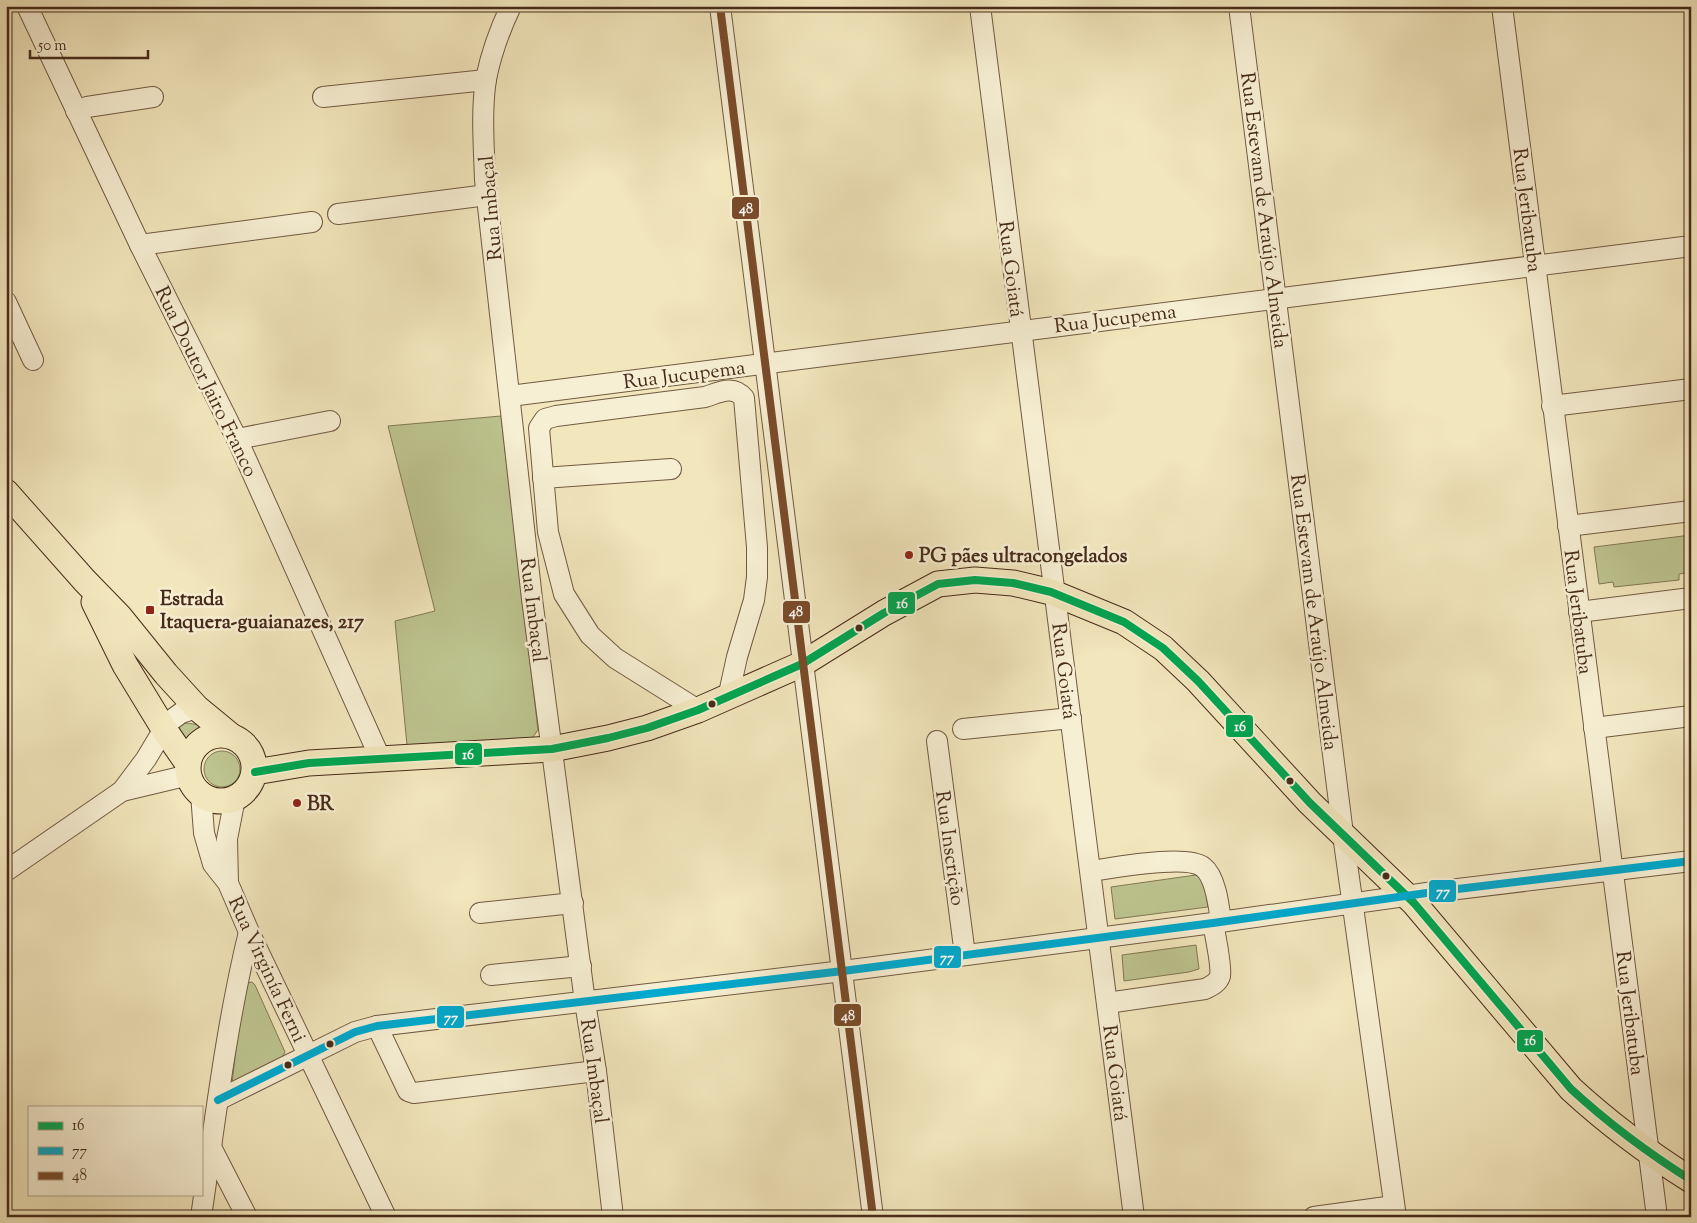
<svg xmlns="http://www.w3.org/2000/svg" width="1697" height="1223" viewBox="0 0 1697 1223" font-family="'Sorts Mill Goudy',serif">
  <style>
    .green { fill: #bdc48f; stroke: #827854 }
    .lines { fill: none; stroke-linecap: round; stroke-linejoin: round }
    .minor-casing { stroke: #725a42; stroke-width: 22 }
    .major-casing { stroke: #472b1a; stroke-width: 27 }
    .minor { stroke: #f7efd3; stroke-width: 20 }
    .major { stroke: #f2e6bc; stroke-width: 25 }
    .bus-1-casing { stroke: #f7efd3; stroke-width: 11 }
    .bus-2-casing { stroke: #f7efd3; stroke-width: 11 }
    .bus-3-casing { stroke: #f7efd3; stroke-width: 11 }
    .bus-1 { stroke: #00a651; stroke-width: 8 }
    .bus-2 { stroke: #00a9ce; stroke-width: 8 }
    .bus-3 { stroke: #7a4b2a; stroke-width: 8 }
    .poi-dot { fill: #8f2418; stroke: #f7efd3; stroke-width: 2 }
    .bus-dot { fill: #472b1a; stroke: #f7efd3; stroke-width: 2 }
    .labels { text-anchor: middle; stroke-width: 5; stroke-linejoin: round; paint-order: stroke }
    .street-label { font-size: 20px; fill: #472b1a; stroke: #f7efd3 }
    .poi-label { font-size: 20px; font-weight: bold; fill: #472b1a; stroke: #f7efd3; text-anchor: start }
    .line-badge { stroke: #f7efd3; stroke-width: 2 }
    .badge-label { font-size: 14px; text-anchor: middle; font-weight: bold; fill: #fff }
  </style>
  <rect width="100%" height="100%" fill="#f2e6bc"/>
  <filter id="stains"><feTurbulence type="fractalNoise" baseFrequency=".004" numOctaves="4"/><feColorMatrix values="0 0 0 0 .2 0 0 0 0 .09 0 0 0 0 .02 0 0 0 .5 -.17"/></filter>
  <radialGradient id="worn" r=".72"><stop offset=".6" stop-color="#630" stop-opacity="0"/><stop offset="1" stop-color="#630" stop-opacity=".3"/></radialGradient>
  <g class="green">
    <path d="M501,416l37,314 -8,11 -123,4 -12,-124 40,-10 -47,-185z"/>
    <path d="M1691,535v37l-12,2v6l-65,7 -1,-5 -14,2 -5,-37z"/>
    <path d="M186,723c10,1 16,2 23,9l-15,9 -6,9 -12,-21 3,-3z"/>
    <circle cx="222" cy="769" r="18"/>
    <path d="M1203,874l5,33 -93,12 -4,-32z"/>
    <path d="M1196,945l3,24 -10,3 -65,9 -2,-26z"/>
    <path d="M252,982l3,3 30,67 -3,6 -50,26 11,-97 3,-4z"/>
  </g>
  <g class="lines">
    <defs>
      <g id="minor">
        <path d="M27,6l113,239 97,194 144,321"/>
        <path d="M511,6c-11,23 -20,48 -25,73 -5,33 -2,68 -1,101l47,419 53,403 11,69 17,146"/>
        <path d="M720,6l153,1211"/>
        <path d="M980,6l154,1211"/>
        <path d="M1239,6l105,836 52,375"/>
        <path d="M1502,6l155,1211"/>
        <path d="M323,97l163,-17"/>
        <path d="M76,111l11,-4 66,-10"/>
        <path d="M338,214l149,-19"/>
        <path d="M140,245l172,-23"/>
        <path d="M6,302l27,58"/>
        <path d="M510,396l1181,-150"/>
        <path d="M1552,406l139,-17"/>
        <path d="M237,439l93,-18"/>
        <path d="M543,478l128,-9"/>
        <path d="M1568,526l123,-15"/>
        <path d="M1579,612l112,-14"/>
        <path d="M698,710l-83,-52 -25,-23 -26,-41 -16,-62 -9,-104 6,-9 11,-3 149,-19c13,-4 28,-13 39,1l13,149v30l-3,23 -17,57 -9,41"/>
        <path d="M1594,728l97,-12"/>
        <path d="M963,729l108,-11"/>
        <path d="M937,741l28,214"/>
        <path d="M122,791l67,-16"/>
        <path d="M201,794l3,39 9,31 15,19 21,49 137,285"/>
        <path d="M6,871l116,-80 24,-32 18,-30 6,-8 11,-8 16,-5"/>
        <path d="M1091,871c23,-3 94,-17 112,-4 13,10 16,40 18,55"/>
        <path d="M228,883l-1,-44 8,-41"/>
        <path d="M480,913l93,-10"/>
        <path d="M491,975l90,-9"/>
        <path d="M1107,1003l98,-14c6,-3 13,-6 15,-13 2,-10 -5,-41 -7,-53"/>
        <path d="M377,1026l31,65 6,2 182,-22"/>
        <path d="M218,1100l137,-68 22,-6 466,-55 370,-48 228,-32 250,-30"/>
        <path d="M211,1147l36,70"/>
        <path d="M201,1217c14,-95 25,-191 48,-285"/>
        <path d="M1314,1217l80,-11"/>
      </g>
      <g id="major">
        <path d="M6,492l79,89 35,36 46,57 31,34 34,28"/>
        <path d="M94,602l31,63 39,64 24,35"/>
        <circle cx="221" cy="768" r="33"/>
        <path d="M255,772l54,-9 243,-14 56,-11 39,-10 51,-18 104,-46 82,-51 54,-29 37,-4 38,3 38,9 73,30 39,26 35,33 112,122 104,100 157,186c37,34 77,64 120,91"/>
      </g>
    </defs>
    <use href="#minor" class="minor-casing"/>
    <use href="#major" class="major-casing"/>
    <use href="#minor" class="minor"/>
    <use href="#major" class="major"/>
    <defs>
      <path id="bus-1" d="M255,772l54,-9 243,-14 56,-11 39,-10 51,-18 104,-46 82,-51 54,-29 37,-4 38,3 38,9 73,30 39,26 35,33 112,122 104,100 157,186c37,34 77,64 120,91"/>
      <path id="bus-2" d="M218,1100l137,-68 22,-6 466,-55 370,-48 228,-32 250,-30"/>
      <path id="bus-3" d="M720,6l153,1211"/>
    </defs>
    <use href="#bus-1" class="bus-1-casing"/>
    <use href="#bus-2" class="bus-2-casing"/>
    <use href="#bus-3" class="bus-3-casing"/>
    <use href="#bus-1" class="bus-1"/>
    <use href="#bus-2" class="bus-2"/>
    <use href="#bus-3" class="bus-3"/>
  </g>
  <g class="poi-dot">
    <circle cx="909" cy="555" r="5"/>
    <rect x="145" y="605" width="10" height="10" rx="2.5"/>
    <circle cx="297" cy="803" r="5"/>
  </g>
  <g class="bus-dot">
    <circle cx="859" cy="628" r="4.5"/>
    <circle cx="712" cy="704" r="4.5"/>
    <circle cx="1290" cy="781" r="4.5"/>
    <circle cx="1386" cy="876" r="4.5"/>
    <circle cx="330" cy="1044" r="4.5"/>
    <circle cx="288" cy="1065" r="4.5"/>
  </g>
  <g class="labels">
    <g class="street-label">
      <text transform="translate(490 208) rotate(-95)" y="7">Rua Imbaçal</text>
      <text transform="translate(1265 210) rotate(83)" y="7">Rua Estevam de Araújo Almeida</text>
      <text transform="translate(1528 210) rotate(83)" y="7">Rua Jeribatuba</text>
      <text transform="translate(1012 269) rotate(83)" y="7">Rua Goiatá</text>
      <text transform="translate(1115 318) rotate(-7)" y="7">Rua Jucupema</text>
      <text transform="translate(684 374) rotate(-7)" y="7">Rua Jucupema</text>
      <text transform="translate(207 381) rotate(64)" y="7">Rua Doutor Jairo Franco</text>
      <text transform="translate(534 610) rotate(83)" y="7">Rua Imbaçal</text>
      <text transform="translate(1315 612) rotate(83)" y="7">Rua Estevam de Araújo Almeida</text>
      <text transform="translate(1579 612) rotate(83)" y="7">Rua Jeribatuba</text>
      <text transform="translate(1065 671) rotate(83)" y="7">Rua Goiatá</text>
      <text transform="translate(951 848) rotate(82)" y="7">Rua Inscrição</text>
      <text transform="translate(268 969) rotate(65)" y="7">Rua Virginía Ferni</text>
      <text transform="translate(1631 1013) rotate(83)" y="7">Rua Jeribatuba</text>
      <text transform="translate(595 1071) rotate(82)" y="7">Rua Imbaçal</text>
      <text transform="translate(1116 1073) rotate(83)" y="7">Rua Goiatá</text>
    </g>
    <g class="poi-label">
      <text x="919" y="562">PG pães ultracongelados</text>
      <text x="160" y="605">Estrada<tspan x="160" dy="23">Itaquera-guaianazes, 217</tspan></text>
      <text x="307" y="810">BR</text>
    </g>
  </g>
  <g class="line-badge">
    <rect x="731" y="196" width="29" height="24" rx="5" fill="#7a4b2a"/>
    <rect x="887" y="591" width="29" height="24" rx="5" fill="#00a651"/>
    <rect x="782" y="600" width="29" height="24" rx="5" fill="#7a4b2a"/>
    <rect x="1225" y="714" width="29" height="24" rx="5" fill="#00a651"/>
    <rect x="454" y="742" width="29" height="24" rx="5" fill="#00a651"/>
    <rect x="1428" y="879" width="29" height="24" rx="5" fill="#00a9ce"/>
    <rect x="933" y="945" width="29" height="24" rx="5" fill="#00a9ce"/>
    <rect x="833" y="1003" width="29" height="24" rx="5" fill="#7a4b2a"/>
    <rect x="436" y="1005" width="29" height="24" rx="5" fill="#00a9ce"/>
    <rect x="1516" y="1029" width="28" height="24" rx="5" fill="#00a651"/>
  </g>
  <g class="badge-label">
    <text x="746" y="213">48</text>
    <text x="902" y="608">16</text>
    <text x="796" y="616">48</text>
    <text x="1240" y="731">16</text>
    <text x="468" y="759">16</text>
    <text x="1443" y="896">77</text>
    <text x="947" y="962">77</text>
    <text x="848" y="1020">48</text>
    <text x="451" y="1022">77</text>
    <text x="1530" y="1045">16</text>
  </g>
  <rect width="1697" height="1223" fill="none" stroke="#f2e6bc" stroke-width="25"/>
  <rect x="8" y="8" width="1682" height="1208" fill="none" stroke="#472b1a" stroke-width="2.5"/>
  <rect x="12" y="12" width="1672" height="1198" fill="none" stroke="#472b1a"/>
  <rect x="28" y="1106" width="175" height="90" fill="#f7efd3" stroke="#b1a189"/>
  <rect x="38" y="1122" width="25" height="8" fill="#00a651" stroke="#b1a189"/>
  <text x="72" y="1130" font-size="15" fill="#472b1a">16</text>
  <rect x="38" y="1147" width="25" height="8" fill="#00a9ce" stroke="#b1a189"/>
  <text x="72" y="1156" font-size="15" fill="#472b1a">77</text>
  <rect x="38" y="1172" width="25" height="8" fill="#7a4b2a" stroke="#b1a189"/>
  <text x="72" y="1180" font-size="15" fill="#472b1a">48</text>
  <path d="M30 50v8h118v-8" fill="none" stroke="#472b1a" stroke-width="2.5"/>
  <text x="38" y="50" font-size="15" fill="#472b1a" stroke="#f7efd3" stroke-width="4" paint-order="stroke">50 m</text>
  <rect width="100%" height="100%" filter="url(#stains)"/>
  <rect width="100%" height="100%" fill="url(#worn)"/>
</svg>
